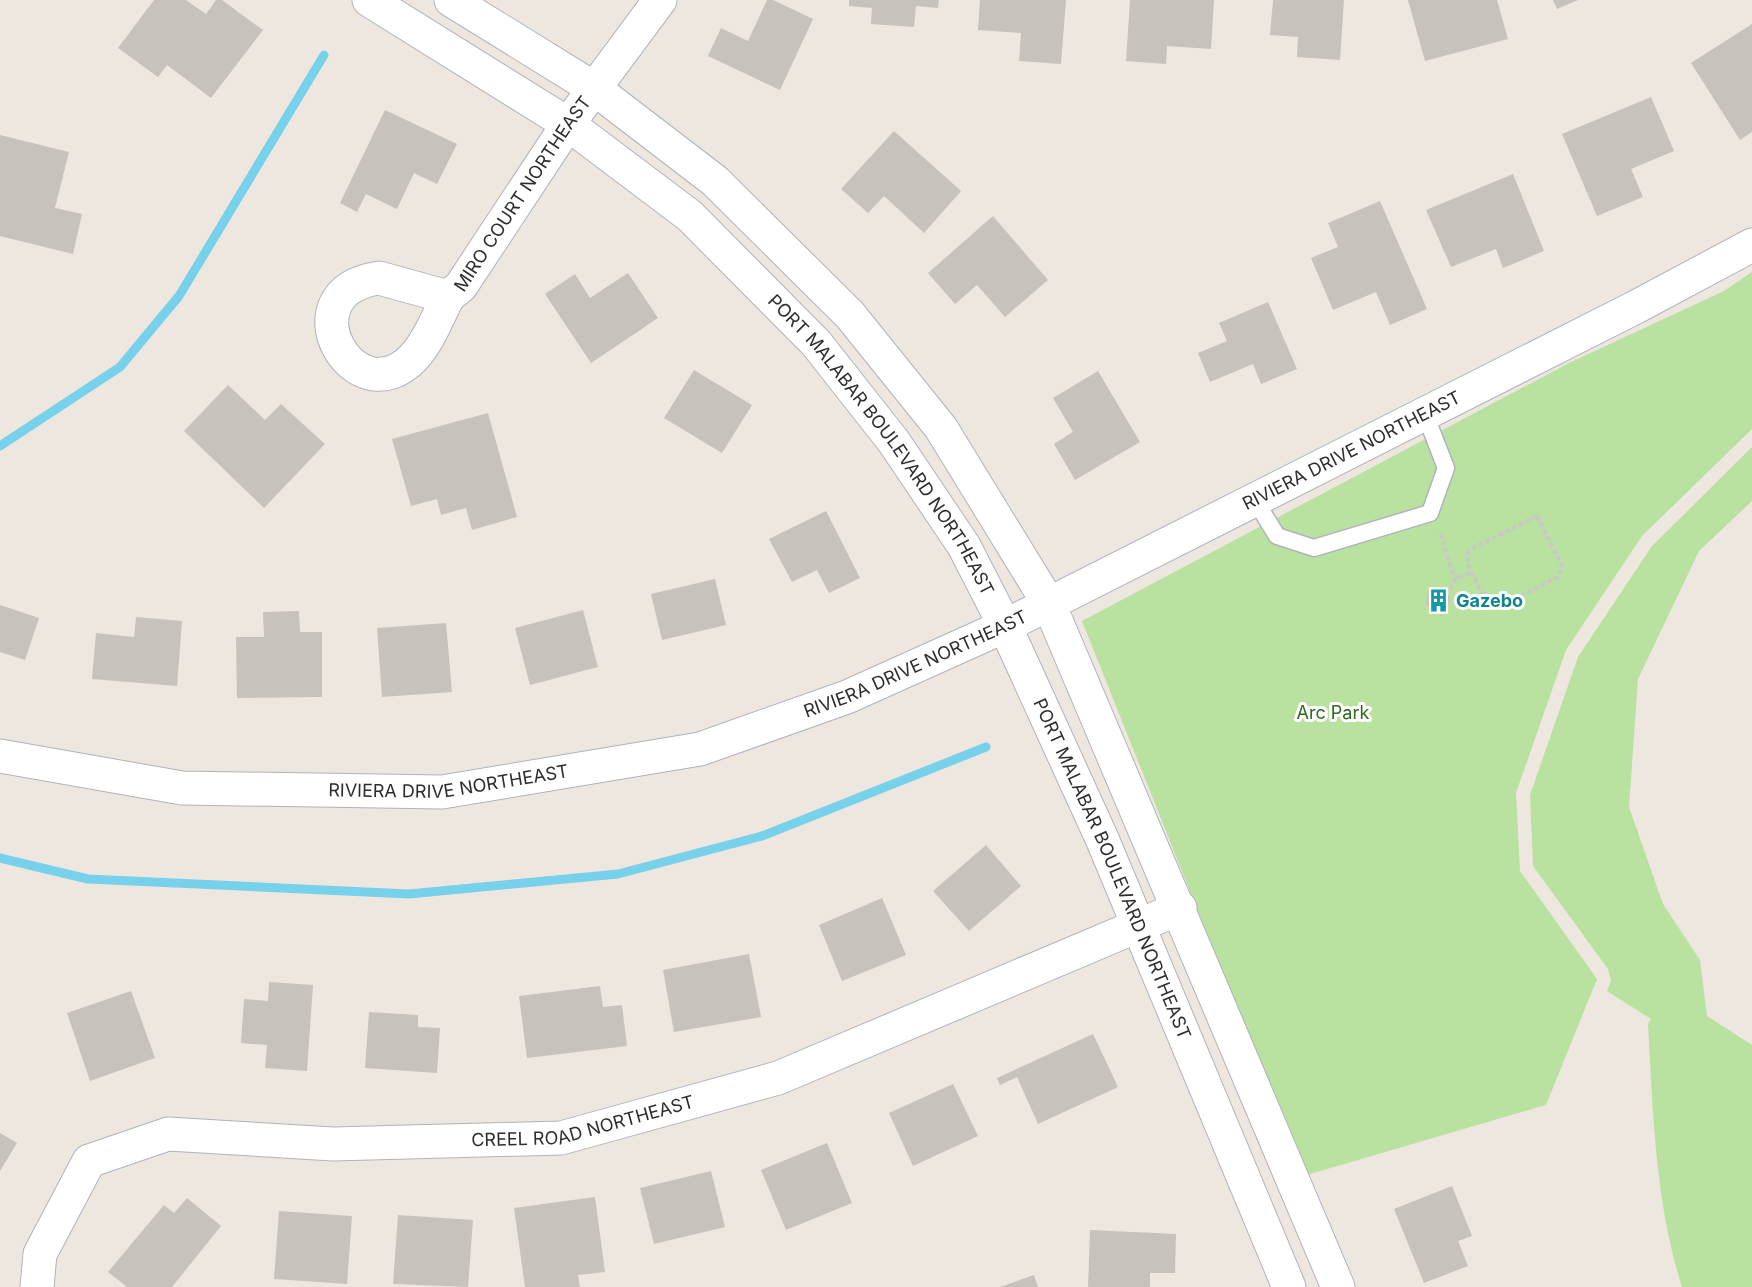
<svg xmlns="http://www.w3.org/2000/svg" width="1752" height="1287" viewBox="0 0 1752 1287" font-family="Inter,sans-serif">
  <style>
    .green { fill: #b9e19f }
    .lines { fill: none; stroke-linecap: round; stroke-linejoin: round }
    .stream { stroke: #78d1ea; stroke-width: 9 }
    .building { fill: #c7c2bb }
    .lane-casing { stroke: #b0b3bc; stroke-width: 19 }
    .street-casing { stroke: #b0b3bc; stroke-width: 35 }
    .secondary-casing { stroke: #b0b3bc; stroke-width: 35 }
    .path { stroke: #c8c8c8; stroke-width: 4; stroke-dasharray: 4.5 3; stroke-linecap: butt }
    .lane { stroke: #fff; stroke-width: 16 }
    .street { stroke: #fff; stroke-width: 33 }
    .secondary { stroke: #fff; stroke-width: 33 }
    .labels { text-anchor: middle; stroke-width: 6; stroke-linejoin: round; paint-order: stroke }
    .street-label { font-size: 18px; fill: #2d2d2d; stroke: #fff }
    .culture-label { font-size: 18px; font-weight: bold; fill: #0d838f; stroke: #fff; text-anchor: start }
    .park-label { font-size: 18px; fill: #31691e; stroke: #fff }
  </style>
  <rect width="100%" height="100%" fill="#eee7e0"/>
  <g class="green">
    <path d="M1752,272v157l-110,107 -76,114 -50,143 4,78 77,108 -51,126 -253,74 -58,-175 -153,-383 489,-259 153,-71z"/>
    <path d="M1752,447v54l-53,50 -61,128 -9,128 34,97 37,56 7,56 45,29v242h-70c-27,-85 -29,-175 -34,-263l3,-5 -44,-28 4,-10 -3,-12 -75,-103 -3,-71 48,-138 74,-111z"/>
  </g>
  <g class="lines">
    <g class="stream">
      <path d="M0,446l120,-79 59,-71 145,-241"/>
      <path d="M0,858l88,21 321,15 209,-20 144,-38 224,-89"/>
    </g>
  </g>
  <g class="building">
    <path d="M154,0h32l20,14 10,-14h6l41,30 -52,68 -44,-33 -9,12 -40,-29z"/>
    <path d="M767,0h6l40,19 -33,71 -72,-34 13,-28 27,13z"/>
    <path d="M849,0h90l-1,8 -22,-2 -2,21 -43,-3 1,-16 -23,-2z"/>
    <path d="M980,0h86l-5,64 -42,-3 2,-28 -43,-3z"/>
    <path d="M1130,0h84l-3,49 -44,-3 -1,18 -40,-3z"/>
    <path d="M1273,0h71l-4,60 -43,-3 1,-20 -28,-2z"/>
    <path d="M1408,0h89l11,39 -83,22z"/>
    <path d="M1553,0h25l-21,9z"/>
    <path d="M1752,24v108l-12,8 -49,-77z"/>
    <path d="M1651,97l23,54 -43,18 12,28 -46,19 -35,-82z"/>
    <path d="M385,110l72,34 -20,40 -23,-11 -17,36 -31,-15 -9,18 -17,-9z"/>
    <path d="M894,131l67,60 -37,42 -40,-37 -16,17 -27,-24z"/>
    <path d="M0,135l69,17 -14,56 27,6 -9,40 -73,-18z"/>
    <path d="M1513,174l31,77 -41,17 -7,-19 -45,18 -25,-57z"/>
    <path d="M1380,201l47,108 -37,16 -14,-33 -43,18 -22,-52 27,-11 -10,-24z"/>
    <path d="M993,216l55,64 -43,37 -28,-32 -22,19 -27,-31z"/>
    <path d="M628,273l30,45 -67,45 -46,-69 30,-20 15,24z"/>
    <path d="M1268,302l29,67 -36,15 -8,-20 -43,18 -12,-29 29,-12 -8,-18z"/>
    <path d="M694,370l58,35 -30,48 -58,-35z"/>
    <path d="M1098,371l42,71 -65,38 -21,-36 19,-12 -20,-34z"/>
    <path d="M228,385l37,35 16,-16 44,40 -61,64 -80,-77z"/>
    <path d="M488,413l29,104 -45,13 -6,-22 -25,7 -4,-16 -26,7 -19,-67z"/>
    <path d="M826,511l34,67 -31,15 -12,-23 -25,12 -23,-43z"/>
    <path d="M715,579l11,46 -64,15 -11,-46z"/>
    <path d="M1440,588l10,8 -2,13 -12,4 -10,-8 2,-12z"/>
    <path d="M0,605l39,13 -14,42 -25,-8z"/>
    <path d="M583,610l15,57 -68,18 -15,-57z"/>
    <path d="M299,611l1,21h22v65l-85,1 -1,-61h28l-1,-25z"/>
    <path d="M136,617l46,4 -5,65 -85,-7 4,-46 38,4z"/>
    <path d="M446,623l6,69 -70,5 -5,-69z"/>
    <path d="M986,845l35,41 -52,45 -36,-40z"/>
    <path d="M882,898l24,57 -64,26 -23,-56z"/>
    <path d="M749,954l12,63 -87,15 -11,-62z"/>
    <path d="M269,982l44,3 -6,86 -42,-3 2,-23 -26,-2 3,-44 24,2z"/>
    <path d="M600,986l3,21 19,-2 5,41 -100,12 -8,-62z"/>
    <path d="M131,991l24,67 -65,23 -23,-68z"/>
    <path d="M369,1012l49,3v12l22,1 -3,45 -72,-5z"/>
    <path d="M1093,1034l25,53 -80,37 -21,-47 -17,8 -3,-7z"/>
    <path d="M953,1084l25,52 -65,30 -24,-53z"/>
    <path d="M0,1133l17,10 -17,28z"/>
    <path d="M827,1143l25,60 -66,27 -25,-60z"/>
    <path d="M711,1171l14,56 -71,17 -14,-56z"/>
    <path d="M1452,1186l20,50 -14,5 10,25 -44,17 -30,-74z"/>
    <path d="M595,1197l10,75 -27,3 2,12h-55l-11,-79z"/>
    <path d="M187,1198l34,28 -49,61h-45l-19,-15 56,-67 10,8z"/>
    <path d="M279,1211l73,5 -5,68 -73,-5z"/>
    <path d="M398,1215l75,5 -5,67 -75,-3z"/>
    <path d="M1090,1230l86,4 -1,39h-25v14h-62z"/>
    <path d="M1034,1275l4,12h-38z"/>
  </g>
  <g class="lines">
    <defs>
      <path id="lane" d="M1255,500l22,36 37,12 116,-35 16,-45 -21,-54"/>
      <g id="street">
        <path d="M379,278l69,19c-10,19 -19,44 -34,60 -59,63 -132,-65 -35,-79z"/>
        <path id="s1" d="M448,297l13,-11 107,-162 92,-124"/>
        <path id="s2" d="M37,1287l3,-33 49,-93 79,-27 165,10 228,-6 217,-60 402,-170"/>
      </g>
      <g id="secondary">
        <path id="s3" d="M369,0l199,124 122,92 126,127 78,99 70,104 41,80 98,215 186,446"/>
        <path d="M451,0l144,89 120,92 135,134 91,113 108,176 289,683"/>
        <path id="s4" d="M0,756l182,32 260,4 258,-43 147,-52 158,-71 631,-319 116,-62"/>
      </g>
    </defs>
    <use href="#lane" class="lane-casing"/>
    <use href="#street" class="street-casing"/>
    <use href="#secondary" class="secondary-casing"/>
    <g class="path">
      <path d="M1537,516l25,50 -4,11c-13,6 -56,32 -69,24 -6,-4 -10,-14 -13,-20 -7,-11 -10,-18 -7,-31z"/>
      <path d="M1440,534c7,15 8,30 16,44"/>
      <path d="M1450,589l6,-11 15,-5"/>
    </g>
    <use href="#lane" class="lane"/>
    <use href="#street" class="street"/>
    <use href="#secondary" class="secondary"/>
  </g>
  <defs>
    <symbol id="building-bare" viewBox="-9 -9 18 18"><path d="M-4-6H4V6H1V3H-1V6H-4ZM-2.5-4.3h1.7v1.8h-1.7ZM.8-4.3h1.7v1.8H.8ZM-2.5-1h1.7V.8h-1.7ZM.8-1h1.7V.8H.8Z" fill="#0f9aa8" stroke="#fff" stroke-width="2.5" paint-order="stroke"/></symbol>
  </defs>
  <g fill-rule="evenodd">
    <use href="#building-bare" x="1422" y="584" width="33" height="33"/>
  </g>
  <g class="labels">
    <g class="street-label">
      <text dy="6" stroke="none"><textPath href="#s1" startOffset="128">MIRO COURT NORTHEAST</textPath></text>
      <text dy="6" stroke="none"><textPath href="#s3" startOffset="687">PORT MALABAR BOULEVARD NORTHEAST</textPath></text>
      <text dy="6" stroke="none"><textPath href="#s4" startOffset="1424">RIVIERA DRIVE NORTHEAST</textPath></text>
      <text dy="6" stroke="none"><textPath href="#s4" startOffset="938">RIVIERA DRIVE NORTHEAST</textPath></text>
      <text dy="6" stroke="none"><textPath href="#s4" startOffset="452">RIVIERA DRIVE NORTHEAST</textPath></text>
      <text dy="6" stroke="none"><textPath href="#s3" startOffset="1173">PORT MALABAR BOULEVARD NORTHEAST</textPath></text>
      <text dy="6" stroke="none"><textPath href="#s2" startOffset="639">CREEL ROAD NORTHEAST</textPath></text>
    </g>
    <g class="culture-label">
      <text x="1456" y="607">Gazebo</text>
    </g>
    <g class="park-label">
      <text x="1333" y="719">Arc Park</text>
    </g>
  </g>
</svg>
